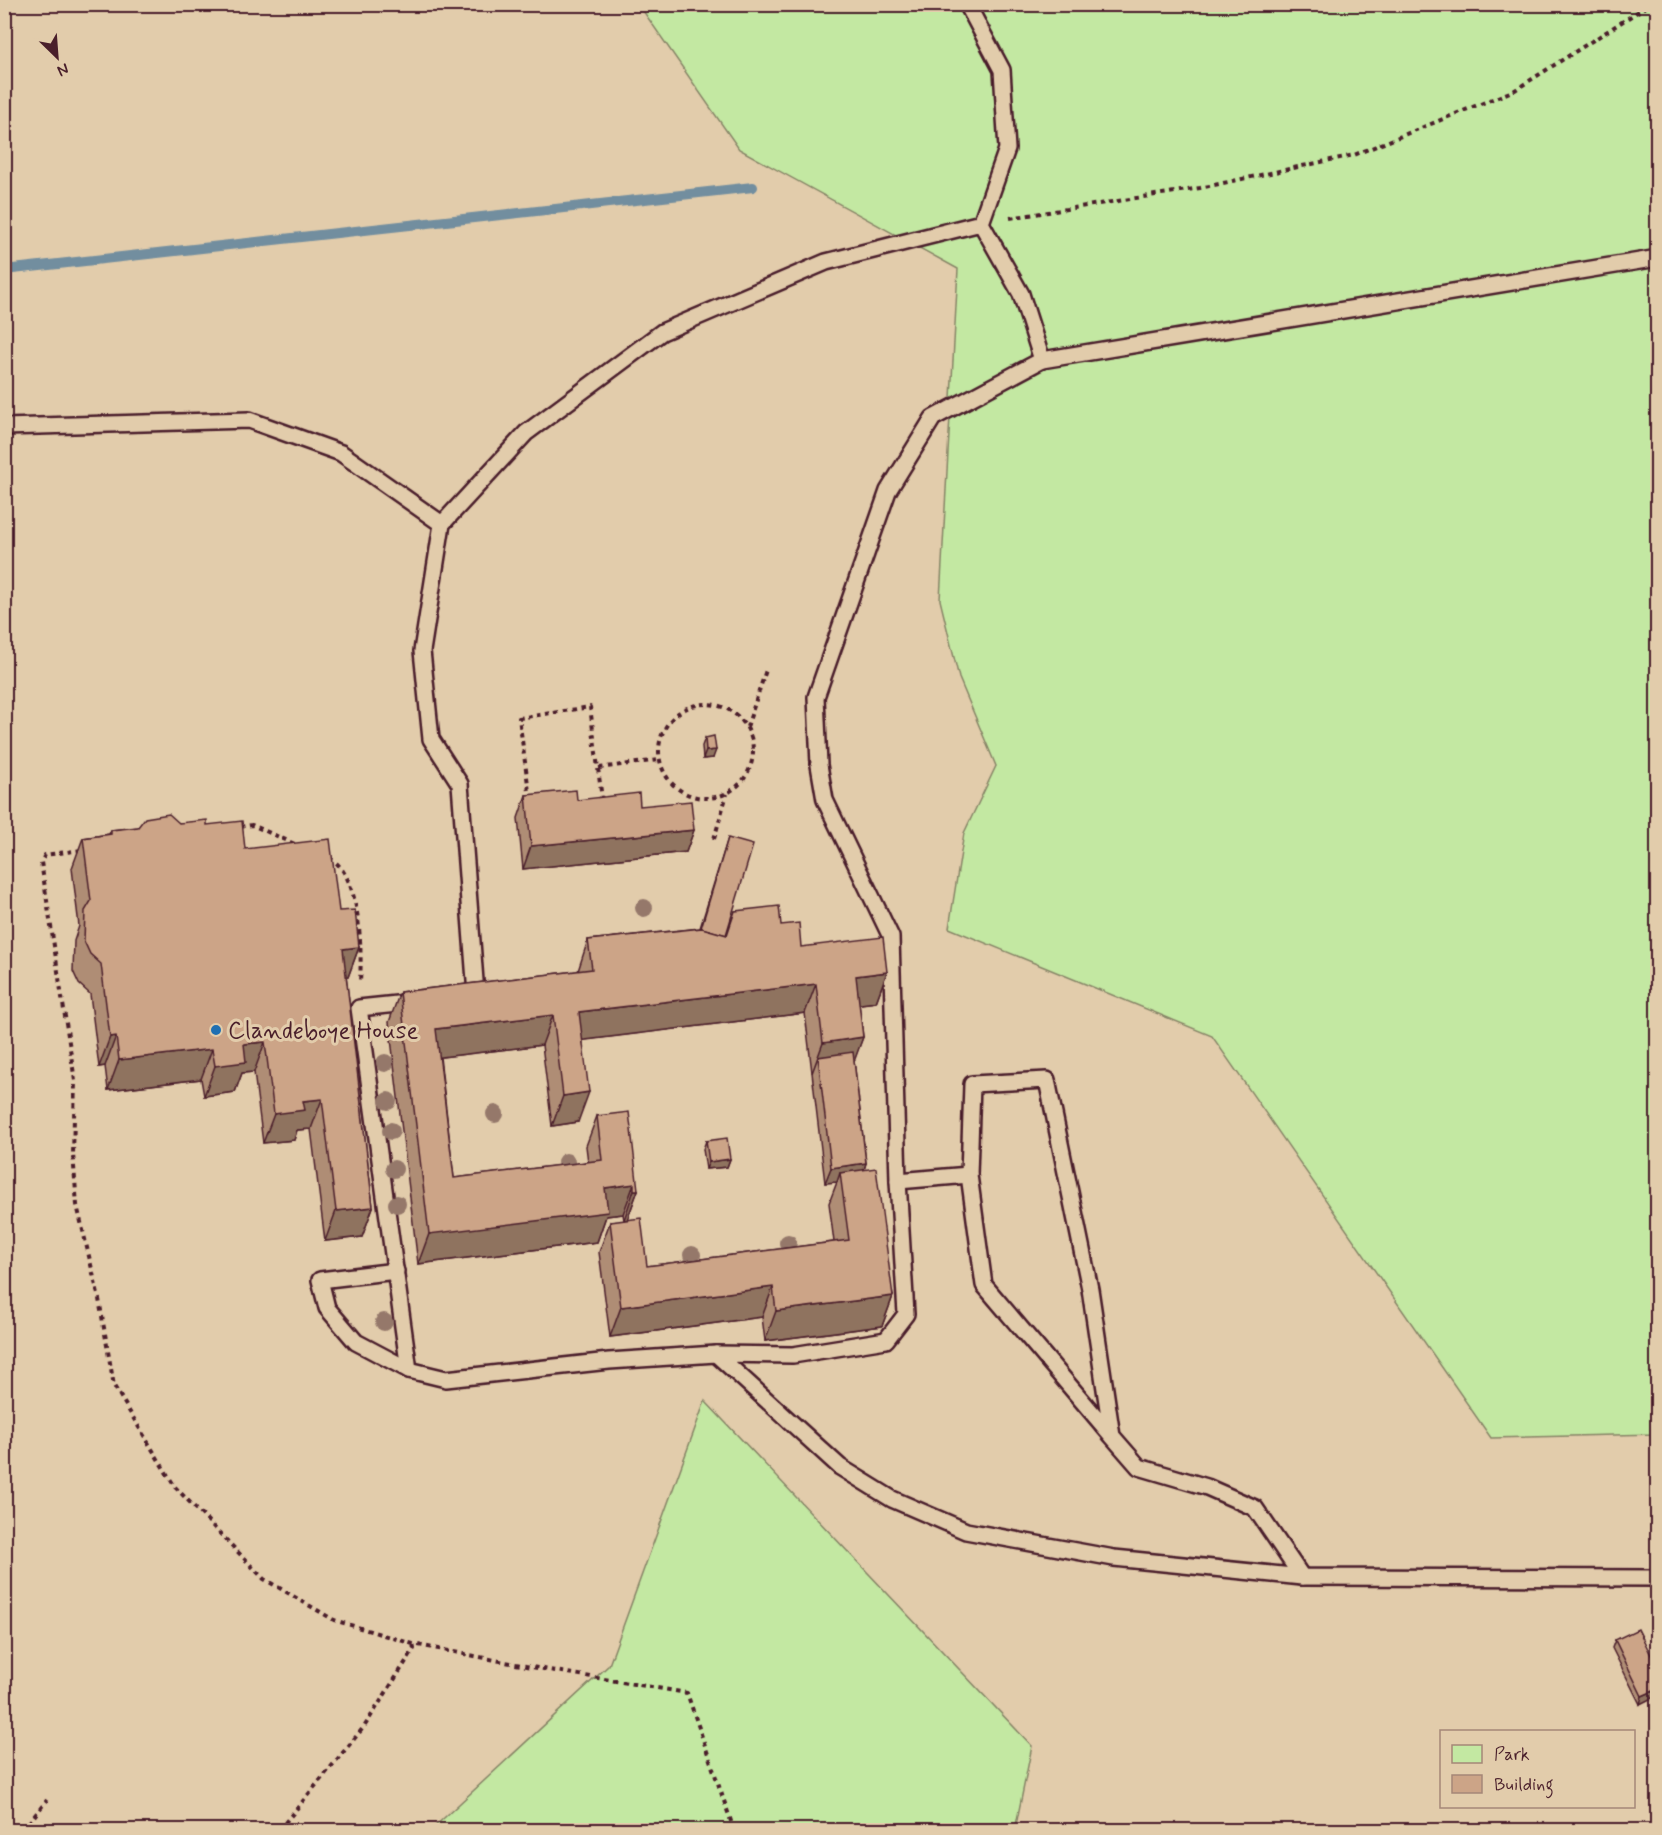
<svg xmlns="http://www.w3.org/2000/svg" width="1662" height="1835" viewBox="0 0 1662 1835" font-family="Mynerve,sans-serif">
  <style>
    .green { fill: #c3e8a2; stroke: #868466; stroke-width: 1.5 }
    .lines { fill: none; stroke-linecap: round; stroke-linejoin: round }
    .stream { stroke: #728e9f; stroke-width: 10 }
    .lane-casing { stroke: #4a1f2b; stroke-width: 20 }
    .path { stroke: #4a1f2b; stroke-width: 4; stroke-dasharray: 4.5 4.5; stroke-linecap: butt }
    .lane { stroke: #e2ccab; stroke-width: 15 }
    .tree { fill: #95786b }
    .wall { fill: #af8d74; stroke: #4a1f2b; stroke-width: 1.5 }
    .shaded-wall { fill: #8f735e; stroke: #4a1f2b; stroke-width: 1.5 }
    .building { fill: #cca487; stroke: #4a1f2b; stroke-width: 1.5 }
    .poi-dot { fill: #1f6fb2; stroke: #e2ccab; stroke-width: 2 }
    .labels { text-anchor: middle; stroke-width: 6; stroke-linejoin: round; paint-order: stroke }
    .poi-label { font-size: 24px; fill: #4a1f2b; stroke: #e2ccab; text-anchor: start }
  </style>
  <rect width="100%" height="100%" fill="#e2ccab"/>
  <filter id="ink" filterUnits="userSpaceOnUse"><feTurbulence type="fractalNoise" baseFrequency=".0167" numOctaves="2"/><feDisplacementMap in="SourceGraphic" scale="12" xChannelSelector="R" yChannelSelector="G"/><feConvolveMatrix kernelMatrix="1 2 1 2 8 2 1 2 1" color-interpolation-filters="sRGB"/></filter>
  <g filter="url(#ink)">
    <g class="green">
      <path d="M639,5h1018v1429l-166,4 -279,-402 -263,-108 15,-95 32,-67 -37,-88 -19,-78 18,-331 -219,-120z"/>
      <path d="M705,1401l327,345 -17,84h-584l178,-165z"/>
    </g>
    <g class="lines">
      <path class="stream" d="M4,270l749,-83"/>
      <defs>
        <g id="lane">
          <path d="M967,4l35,66 5,79 -26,74 40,71 21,66"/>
          <path d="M4,427l245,-7 92,33 101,71"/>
          <path d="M469,995l7,-1 -16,-210 -29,-45 -9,-88 20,-127 84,-91 136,-101 164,-70 155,-39"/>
          <path d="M416,1002l-57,6 50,362 37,9 163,-18 107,-7 77,1 93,-15 20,-26 -8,-133 -7,-244 -66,-137 -6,-35 -3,-68 72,-206 45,-73 109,-58 616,-102"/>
          <path d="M898,1181l71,-6"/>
          <path d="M396,1271l-76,9 7,28 29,34 53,28"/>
          <path d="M716,1354l124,113 52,32 74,32 148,27 188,19 356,1"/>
          <path d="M1112,1436l-128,-151 -15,-110 3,-91 75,-4 43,209 22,147 27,31 68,20 48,21 47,69"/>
        </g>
      </defs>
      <use href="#lane" class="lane-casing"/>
      <g class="path">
        <path d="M1010,218l190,-30 154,-33 161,-65 135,-86"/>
        <circle cx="706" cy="751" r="47"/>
        <path d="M747,727l19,-57"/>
        <path d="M599,768l60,-8"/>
        <path d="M530,799l-11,-81 71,-11 12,92"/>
        <path d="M240,827l12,-2 45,20"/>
        <path d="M714,839l13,-45"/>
        <path d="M81,850l-36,5 -4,7 34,219 -2,73 4,51 22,94 15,87 61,101 89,92 70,41 79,24 113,22 161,27 47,137"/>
        <path d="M329,858c32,15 33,93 31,124"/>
        <path d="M23,1830l24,-30"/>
        <path d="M279,1830l85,-103 50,-78 -1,-5"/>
      </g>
      <use href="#lane" class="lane"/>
    </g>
    <g class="tree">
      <circle cx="644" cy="908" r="9"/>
      <circle cx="385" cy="1063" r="9"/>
      <circle cx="388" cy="1101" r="9"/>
      <circle cx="495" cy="1114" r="9"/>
      <circle cx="391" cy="1131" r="9"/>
      <circle cx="566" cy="1162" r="9"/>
      <circle cx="394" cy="1169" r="9"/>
      <circle cx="397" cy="1204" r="9"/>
      <circle cx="788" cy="1243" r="9"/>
      <circle cx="692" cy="1255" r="9"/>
      <circle cx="384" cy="1322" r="9"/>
    </g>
    <g class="wall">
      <path d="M705,738l8,20 -10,1 -1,-13z"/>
      <path d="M526,795l114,11 54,24 -8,22 -163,17 -5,-51z"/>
      <path d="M179,823l28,2 132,86 20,36 -11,30h-2l27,230 -11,30 -37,4 -14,-112 -14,1 -3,10 -31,3 -9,-71 -12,1 -7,19 -31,4 -3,-17 -93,11 -3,-24 -6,1 -9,-73 -11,-10 -6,-13 1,-30 5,-15 -7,-58 11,-30 26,-4 2,-4z"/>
      <path d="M728,838l-2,97 9,-24 46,14 20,22 86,25 -11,30 -17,2 4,33 -9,23 12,103 -2,7 29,126 -11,30 -117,15 -3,-24 -152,20 -11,-85 11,-30 37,44 187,-24 -5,-39 8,-21 -12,1 -20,-170 -222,27 -5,82 -26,4 -10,-81 -102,12 14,121 134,-16 -2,-16 11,-30 41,74 -11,30h-3l-1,-6 -17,2 -9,26 -179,22 -29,-242 11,-30 178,-21 10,-31 112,-12z"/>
      <path d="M706,1141l24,18 -3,8 -21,2 -3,-20z"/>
      <path d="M1615,1640l43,29 -18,35 -28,-56z"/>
    </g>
    <g class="shaded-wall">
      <path d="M716,750l-3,8 -10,1 3,-8z"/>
      <path d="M694,830l-8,22 -163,17 8,-23z"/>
      <path d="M359,947l-11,30 -16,1 11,-29z"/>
      <path d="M887,972l-11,30 -31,4 11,-30z"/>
      <path d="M816,984l-11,29 -236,29 10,-30z"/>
      <path d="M553,1015l-11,30 -117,14 11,-30z"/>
      <path d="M116,1036l-11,30 -6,1 11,-30z"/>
      <path d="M863,1037l-11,30 -34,-10 -6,16 11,-30z"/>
      <path d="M265,1042l-11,30 -12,1 -7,19 -31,4 11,-30 29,-22z"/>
      <path d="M212,1049l-11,30 -93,11 11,-30z"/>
      <path d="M589,1092l-11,30 -26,4 11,-30z"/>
      <path d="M322,1099l-11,30 -14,1 -3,10 -31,3 11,-29 29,-13z"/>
      <path d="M730,1159l-3,8 -21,2 3,-7z"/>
      <path d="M866,1163l-5,16 -21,-6 -3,9 -12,1 6,-15z"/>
      <path d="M634,1184l-11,30 -17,2 -9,26 -179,22 11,-30 176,-46z"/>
      <path d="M634,1190h4l-11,30h-3z"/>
      <path d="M373,1207l-11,30 -37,4 11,-30z"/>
      <path d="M773,1287l-11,30 -152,20 11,-30z"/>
      <path d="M893,1296l-11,30 -117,15 11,-30z"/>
      <path d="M1658,1689v6l-18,9 2,-8z"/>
    </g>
    <g class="building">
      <path d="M714,736l2,14 -10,1 -1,-13z"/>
      <path d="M576,790l1,10 62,-7 1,13 51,-5 3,29 -163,16 -5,-51z"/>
      <path d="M169,814l10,9 28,-3v5l35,-4 3,28 85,-10 9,72 16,-1 4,37 -16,2 30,258 -37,4 -14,-112 -19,2 2,9 -31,4 -9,-72 -21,2 2,18 -31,4 -3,-17 -93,11 -3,-24 -6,1 -9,-73 -11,-10 -6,-13 1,-30 6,-10 -8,-63 28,-4v-4l27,-3 7,-9z"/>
      <path d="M728,838l25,7 -27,90 -25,-7z"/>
      <path d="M779,906l2,19 18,-2 2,24 82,-10 4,35 -31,4 7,61 -40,6 -7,-59 -237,28 10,80 -26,4 -10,-81 -117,14 18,149 148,-18 -5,-44 32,-4 9,78h-4v-6l-29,4 3,24 -179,22 -29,-242 192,-23 -4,-29 114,-12 25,7 8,-24z"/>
      <path d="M853,1052l13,111 -35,5 -13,-111z"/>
      <path d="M727,1138l3,21 -21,3 -3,-21z"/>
      <path d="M876,1168l17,128 -117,15 -3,-24 -152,20 -11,-85 31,-4 6,48 202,-26 -9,-67z"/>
      <path d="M1638,1629l20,40v20l-16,7 -27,-56z"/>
    </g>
  </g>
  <circle class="poi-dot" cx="216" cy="1030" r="6"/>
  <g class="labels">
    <g class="poi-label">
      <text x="228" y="1038">Clandeboye House</text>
    </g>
  </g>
  <rect width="1662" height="1835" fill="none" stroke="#e2ccab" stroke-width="24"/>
  <rect x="12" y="12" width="1638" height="1811" fill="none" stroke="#4a1f2b" stroke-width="2" filter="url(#ink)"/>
  <rect x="1440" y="1730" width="195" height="78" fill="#e2ccab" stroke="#a58778" stroke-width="1.5"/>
  <rect x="1452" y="1745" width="30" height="18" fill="#c3e8a2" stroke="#a58778" stroke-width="1.5"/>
  <text x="1494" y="1760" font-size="18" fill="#4a1f2b">Park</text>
  <rect x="1452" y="1775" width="30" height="18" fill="#cca487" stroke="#a58778" stroke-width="1.5"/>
  <text x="1494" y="1790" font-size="18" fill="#4a1f2b">Building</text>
  <g transform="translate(57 57) rotate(155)" stroke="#e2ccab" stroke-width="4.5" paint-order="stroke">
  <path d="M0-4.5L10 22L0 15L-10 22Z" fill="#4a1f2b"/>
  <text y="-9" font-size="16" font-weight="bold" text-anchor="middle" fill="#4a1f2b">N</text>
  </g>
</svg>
